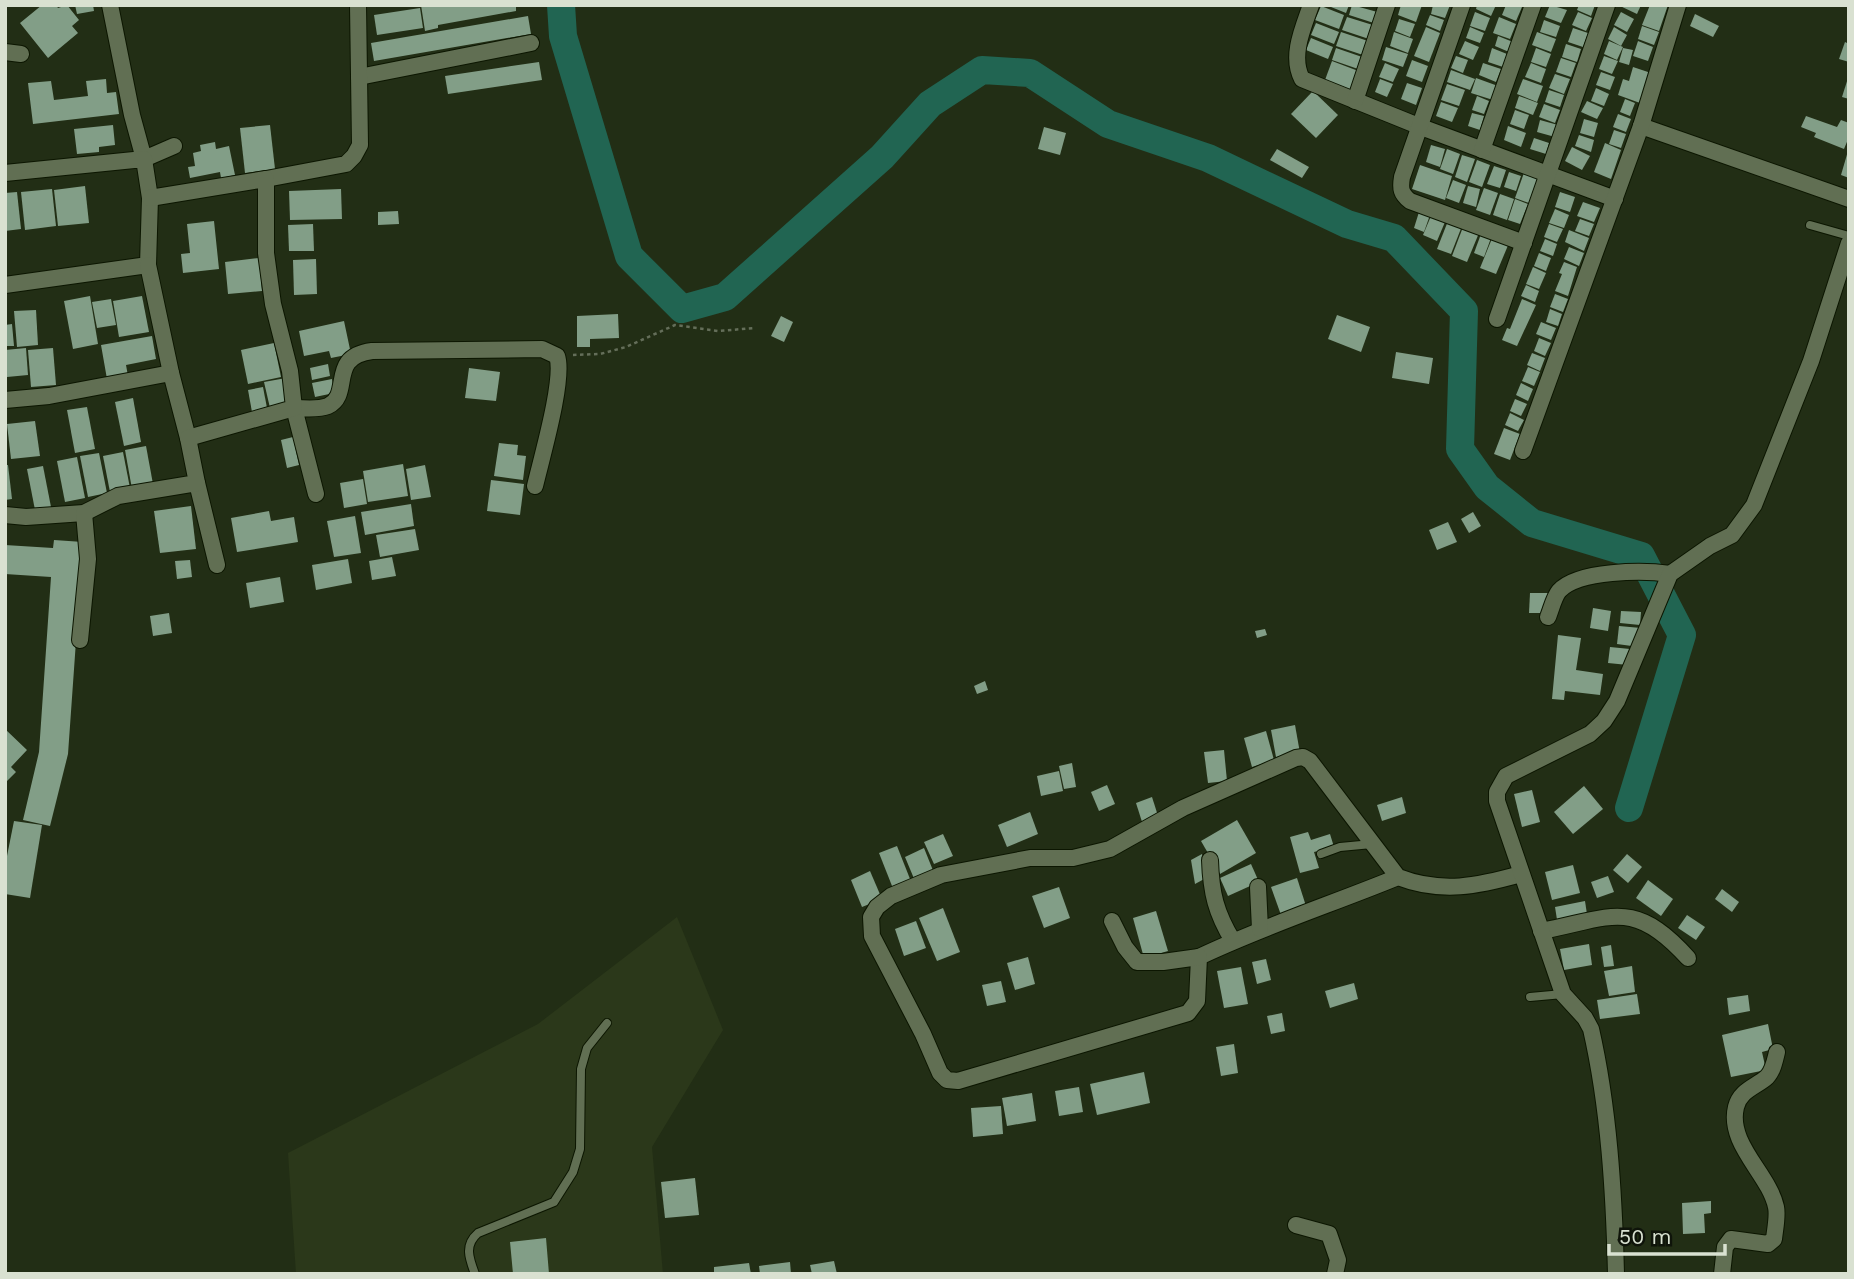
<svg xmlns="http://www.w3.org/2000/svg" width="1854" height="1279" viewBox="0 0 1854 1279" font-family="'Work Sans',sans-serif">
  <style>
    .built { fill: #2b381a }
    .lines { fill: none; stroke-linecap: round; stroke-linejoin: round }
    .river { stroke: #216552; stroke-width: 28 }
    .building { fill: #829e87 }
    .lane-casing { stroke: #0c1601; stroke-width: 10 }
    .street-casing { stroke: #0c1601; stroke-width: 18 }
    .path { stroke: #646e59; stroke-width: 2.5; stroke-dasharray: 3.5 3.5; stroke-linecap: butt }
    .lane { stroke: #616f53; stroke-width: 8 }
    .street { stroke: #616f53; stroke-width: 16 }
  </style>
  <rect width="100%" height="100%" fill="#222e15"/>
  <path class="built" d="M677,917l46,113 -71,117 11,127h-367l-8,-121 250,-129z"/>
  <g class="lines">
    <path class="river" d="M561,5l2,31 66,220 53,53 43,-12 157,-140 48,-53 52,-34 48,3 78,51 100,34 139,66 47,14 70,73 -4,138 27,38 45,36 109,33 41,79 -53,173"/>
  </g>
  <g class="building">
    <path d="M42,5h14l2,3 9,-3 12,15 -7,6 6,7 -30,25 -28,-35z"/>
    <path d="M75,5h18l1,6 -17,3z"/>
    <path d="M421,5h95v6l-78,14v3l-13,3z"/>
    <path d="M1326,5h23l-3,8z"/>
    <path d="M1352,5l29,8 -4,11 -28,-9z"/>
    <path d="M1401,5h21l-6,17 -18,-7z"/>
    <path d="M1433,5h17l-5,13 -14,-4z"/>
    <path d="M1477,5h19l-5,11 -15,-7z"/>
    <path d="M1506,5l16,2 -6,14 -14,-6z"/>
    <path d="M1550,5l17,5 -6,13 -16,-6z"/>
    <path d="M1579,5h16l-4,11 -14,-6z"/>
    <path d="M1618,5h23l-4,9z"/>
    <path d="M1650,5h18l-9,26 -17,-6z"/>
    <path d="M1321,6l23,9 -5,14 -24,-9z"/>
    <path d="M420,8l3,20 -46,7 -3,-20z"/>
    <path d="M1475,12l15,6 -5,13 -15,-5z"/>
    <path d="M1578,12l14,6 -6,13 -14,-6z"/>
    <path d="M1621,12l13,7 -7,13 -13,-7z"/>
    <path d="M1695,14l24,12 -6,11 -23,-11z"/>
    <path d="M1430,15l14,5 -4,11 -14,-6z"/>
    <path d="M528,16l3,18 -157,27 -3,-18z"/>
    <path d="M1347,17l29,9 -4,14 -30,-10z"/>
    <path d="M1499,17l17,7 -6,15 -17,-6z"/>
    <path d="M1399,19l16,5 -5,13 -15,-6z"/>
    <path d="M1544,20l16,6 -4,11 -16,-5z"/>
    <path d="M1316,23l23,9 -5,12 -23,-9z"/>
    <path d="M1642,26l17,6 -5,13 -16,-6z"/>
    <path d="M1426,27l14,6 -11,29 -15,-6z"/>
    <path d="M1470,27l14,6 -4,10 -14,-5z"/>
    <path d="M1614,27l13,8 -6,11 -13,-7z"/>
    <path d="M1573,28l15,5 -5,14 -15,-5z"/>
    <path d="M1341,32l30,10 -5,14 -30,-10z"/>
    <path d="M1394,32l19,7 -5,14 -18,-7z"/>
    <path d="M1537,32l19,7 -5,13 -19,-7z"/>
    <path d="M1498,36l15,6 -4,10 -14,-6z"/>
    <path d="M1311,38l22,9 -5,12 -22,-9z"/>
    <path d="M1465,41l14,6 -6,13 -14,-6z"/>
    <path d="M1609,41l14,6 -6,13 -13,-6z"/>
    <path d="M1638,41l15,6 -5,14 -15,-5z"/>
    <path d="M1845,42l4,2v18l-10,-3z"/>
    <path d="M1566,44l15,5 -4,13 -15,-5z"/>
    <path d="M1386,47l22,7 -5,13 -21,-7z"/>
    <path d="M1336,48l29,10 -4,12 -29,-10z"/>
    <path d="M1492,48l15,6 -4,13 -15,-5z"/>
    <path d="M1536,48l15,6 -5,13 -15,-5z"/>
    <path d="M1623,48l10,2 -4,15 -10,-3z"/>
    <path d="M1456,56l12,4 -5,13 -12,-5z"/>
    <path d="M1604,56l14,5 -6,13 -13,-5z"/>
    <path d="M1561,58l15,5 -5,14 -15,-5z"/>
    <path d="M1412,60l16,6 -6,16 -16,-6z"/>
    <path d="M1332,61l29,11 -7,19 -29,-11z"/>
    <path d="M539,62l3,18 -94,14 -3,-18z"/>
    <path d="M1385,63l14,6 -6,13 -14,-5z"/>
    <path d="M1483,63l18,6 -5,13 -17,-7z"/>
    <path d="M1531,63l15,6 -5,14 -16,-6z"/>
    <path d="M1633,67l18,6 -11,30 -22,-8 5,-16 6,2z"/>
    <path d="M1451,70l24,9 -5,11 -23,-8z"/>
    <path d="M1601,72l14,5 -5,13 -14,-5z"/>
    <path d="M1555,74l15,5 -6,15 -15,-6z"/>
    <path d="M1476,78l22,8 -5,14 -22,-7z"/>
    <path d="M1848,78h1v21l-7,-2z"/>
    <path d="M106,79l1,14 9,-1 3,22 -86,10 -5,-41 23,-2 3,19 34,-4 -2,-15z"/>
    <path d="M1380,79l13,5 -6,13 -12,-5z"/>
    <path d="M1523,79l20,7 -6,16 -20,-8z"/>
    <path d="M1407,83l15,5 -6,17 -15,-6z"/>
    <path d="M1447,84l18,6 -6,16 -18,-6z"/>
    <path d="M1596,88l13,6 -5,12 -13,-5z"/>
    <path d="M1549,90l15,5 -4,12 -15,-5z"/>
    <path d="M1313,91l25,24 -22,23 -25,-24z"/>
    <path d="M1477,96l12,5 -5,13 -12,-4z"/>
    <path d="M1519,96l19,7 -5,12 -18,-7z"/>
    <path d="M1625,99l10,4 -5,13 -10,-4z"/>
    <path d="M1587,101l16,7 -6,11 -16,-7z"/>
    <path d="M1441,102l17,6 -6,14 -16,-6z"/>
    <path d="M1544,104l16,6 -5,13 -16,-6z"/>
    <path d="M1515,110l14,5 -5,14 -14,-5z"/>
    <path d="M1472,113l12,3 -4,14 -12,-4z"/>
    <path d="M1618,114l13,5 -5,13 -13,-5z"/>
    <path d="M1806,116l31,11 4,-7 8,3v14l-5,12 -30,-12 2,-4 -15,-6z"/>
    <path d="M1584,119l14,4 -4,14 -14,-4z"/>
    <path d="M1540,120l18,5 -3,12 -18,-5z"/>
    <path d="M113,125l2,20 -16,2v5l-22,2 -3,-25z"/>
    <path d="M270,125l5,44 -30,4 -5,-45z"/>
    <path d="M1508,126l18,7 -5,14 -17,-7z"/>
    <path d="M1044,127l22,6 -6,22 -22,-6z"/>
    <path d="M1614,130l12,4 -5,14 -12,-4z"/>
    <path d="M1579,135l15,5 -3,12 -16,-6z"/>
    <path d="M1534,138l15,5 -3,11 -16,-5z"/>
    <path d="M215,142l1,7 13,-3 6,29 -14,3 -1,-6 -30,6 -2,-11 7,-1 -2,-13 8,-2 -1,-6z"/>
    <path d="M1605,143l16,7 -10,29 -17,-7z"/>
    <path d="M1431,145l14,4 -5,18 -14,-5z"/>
    <path d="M1572,147l18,9 -8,14 -17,-9z"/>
    <path d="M1277,149l32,18 -7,11 -32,-18z"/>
    <path d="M1447,149l13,5 -7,20 -13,-5z"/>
    <path d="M1848,151h1v27l-8,-3z"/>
    <path d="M1462,155l13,4 -8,23 -12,-5z"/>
    <path d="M1477,160l13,5 -8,22 -13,-5z"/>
    <path d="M1420,165l32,11 -7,24 -33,-11z"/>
    <path d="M1494,166l12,4 -6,18 -13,-4z"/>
    <path d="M1525,170l14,5 -10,28 -14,-5z"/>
    <path d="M1509,172l12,4 -5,15 -12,-4z"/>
    <path d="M1453,180l13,5 -7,18 -13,-5z"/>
    <path d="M85,186l4,37 -31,3 -4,-36z"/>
    <path d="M1468,186l12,3 -4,18 -13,-4z"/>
    <path d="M1484,188l14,5 -8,22 -14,-5z"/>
    <path d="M52,189l4,37 -31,4 -4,-38z"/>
    <path d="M341,189l1,30 -52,1 -1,-29z"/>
    <path d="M17,192l4,37 -16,2v-38z"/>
    <path d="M1560,192l15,5 -5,15 -15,-5z"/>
    <path d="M1500,194l14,5 -7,21 -14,-5z"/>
    <path d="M1515,199l13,5 -8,20 -12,-4z"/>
    <path d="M1583,202l17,6 -6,14 -17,-6z"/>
    <path d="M1555,209l14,6 -5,13 -15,-5z"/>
    <path d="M398,211l1,13 -21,1v-13z"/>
    <path d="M1419,212l11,3 -6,17 -10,-4z"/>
    <path d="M1431,216l14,6 -8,19 -14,-6z"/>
    <path d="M1580,219l14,5 -5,12 -14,-5z"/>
    <path d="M214,221l5,48 -36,4 -2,-19 9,-1 -3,-29z"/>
    <path d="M1448,221l14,5 -11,28 -14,-5z"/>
    <path d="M313,224l1,27h-25l-1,-26z"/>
    <path d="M1549,224l14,5 -6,13 -13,-5z"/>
    <path d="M1463,227l16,6 -12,29 -15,-6z"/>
    <path d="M1569,230l20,8 -5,13 -19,-9z"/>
    <path d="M1481,234l10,4 -7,19 -10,-4z"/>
    <path d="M1493,236l16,7 -13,31 -16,-6z"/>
    <path d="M1545,239l12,5 -4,12 -13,-5z"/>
    <path d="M1569,247l15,6 -5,13 -15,-7z"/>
    <path d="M1539,253l12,5 -5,13 -12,-5z"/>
    <path d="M259,258l3,33 -34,3 -3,-32z"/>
    <path d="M316,259l1,35 -23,1 -1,-35z"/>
    <path d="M1564,262l13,5 -9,29 -13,-5 7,-17 -3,-1z"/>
    <path d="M1533,267l13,6 -7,16 -13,-5z"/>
    <path d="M1526,285l13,6 -4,11 -14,-6z"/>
    <path d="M1555,294l13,5 -5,13 -13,-5z"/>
    <path d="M90,296l8,48 -25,5 -9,-48z"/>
    <path d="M142,296l7,36 -30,5 -6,-36z"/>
    <path d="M111,299l5,26 -19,3 -5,-26z"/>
    <path d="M1522,299l14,6 -19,41 -15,-6 5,-12 3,1z"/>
    <path d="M1550,309l12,5 -4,12 -12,-4z"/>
    <path d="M36,310l2,35 -21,2 -3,-36z"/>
    <path d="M618,314l1,24 -29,1v8h-13v-31z"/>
    <path d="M1337,315l33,12 -9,25 -33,-13z"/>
    <path d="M781,316l12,6 -9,20 -13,-6z"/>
    <path d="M344,321l7,33 -20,4 -2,-7 -25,5 -5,-25z"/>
    <path d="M1541,322l15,6 -5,12 -15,-6z"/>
    <path d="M12,324l2,22h-9v-21z"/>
    <path d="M152,336l4,23 -30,6 2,11 -21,3 -6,-34z"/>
    <path d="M1539,338l12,5 -6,13 -11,-5z"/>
    <path d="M274,343l7,34 -33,7 -7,-34z"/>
    <path d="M26,348l2,27 -21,2 -2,-27z"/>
    <path d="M53,348l3,37 -25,2 -3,-37z"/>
    <path d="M1396,352l37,6 -4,26 -37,-6z"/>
    <path d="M1532,353l13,5 -5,13 -13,-6z"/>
    <path d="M328,364l2,12 -18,4 -2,-12z"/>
    <path d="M1528,367l12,5 -6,14 -12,-5z"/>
    <path d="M469,368l31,4 -4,29 -31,-3z"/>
    <path d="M286,378l5,26 -21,4 -6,-26z"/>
    <path d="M332,379l2,14 -19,4 -3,-14z"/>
    <path d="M1521,383l12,6 -5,12 -12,-6z"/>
    <path d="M263,387l4,21 -15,4 -4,-22z"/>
    <path d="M133,398l8,44 -17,4 -9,-44z"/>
    <path d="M1515,399l12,5 -6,12 -11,-5z"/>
    <path d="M87,407l8,42 -20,4 -8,-43z"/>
    <path d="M1510,413l14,7 -6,11 -13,-6z"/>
    <path d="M35,421l5,35 -29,3 -4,-35z"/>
    <path d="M1504,428l16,6 -10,26 -16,-6z"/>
    <path d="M293,437l6,28 -12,3 -6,-28z"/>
    <path d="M499,443l19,2 -1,10 9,1 -3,24 -29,-4z"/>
    <path d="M146,446l7,38 -21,5 -7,-39z"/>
    <path d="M123,452l7,36 -20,4 -7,-36z"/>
    <path d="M99,453l8,40 -19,4 -8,-41z"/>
    <path d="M77,457l8,41 -20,4 -8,-41z"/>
    <path d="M403,464l5,32 -40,6 -5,-31z"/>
    <path d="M5,465h3l4,34 -7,1z"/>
    <path d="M425,465l6,32 -20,3 -5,-31z"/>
    <path d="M43,466l8,41 -16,3 -8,-41z"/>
    <path d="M363,479l4,25 -23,4 -4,-25z"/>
    <path d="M491,480l33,4 -4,31 -33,-4z"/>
    <path d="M411,504l3,22 -49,9 -4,-23z"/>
    <path d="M191,506l5,43 -36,4 -6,-42z"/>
    <path d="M269,511l2,10 23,-4 4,25 -61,10 -6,-34z"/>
    <path d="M1473,512l8,14 -12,7 -8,-14z"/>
    <path d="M355,516l6,37 -27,4 -7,-36z"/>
    <path d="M1448,522l9,20 -20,8 -8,-20z"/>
    <path d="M415,529l4,21 -39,7 -4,-22z"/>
    <path d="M54,540l29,2 -15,212 -18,72 -27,-6 16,-68 12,-175 -46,-3v-29l48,3z"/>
    <path d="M392,557l4,19 -24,4 -3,-19z"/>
    <path d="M348,559l4,24 -36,7 -4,-25z"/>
    <path d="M190,560l2,17 -15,2 -2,-18z"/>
    <path d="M280,577l4,25 -34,6 -4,-25z"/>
    <path d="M1530,593h20l-1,20h-20z"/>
    <path d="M1593,608l18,3 -3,20 -18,-3z"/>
    <path d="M1621,611l20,1 -1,13 -20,-2z"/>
    <path d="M169,613l3,20 -19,3 -3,-20z"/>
    <path d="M1619,626l22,2 -2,19 -22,-3z"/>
    <path d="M1265,629l2,6 -10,3 -2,-7z"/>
    <path d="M1558,635l23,3 -5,32 27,4 -3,21 -35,-4 -1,9 -12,-1z"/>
    <path d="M1610,647l20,2 -2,16 -20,-2z"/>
    <path d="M985,681l3,9 -11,4 -3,-8z"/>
    <path d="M1295,725l5,28 -24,4 -5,-27z"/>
    <path d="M5,729l22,21 -16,17 5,5 -11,11z"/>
    <path d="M1266,731l8,29 -22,7 -8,-29z"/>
    <path d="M1224,750l3,31 -19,2 -4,-31z"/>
    <path d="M1072,763l4,24 -12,2 -5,-23z"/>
    <path d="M1059,771l4,20 -22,5 -4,-20z"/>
    <path d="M1107,785l8,19 -16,7 -8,-19z"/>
    <path d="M1584,786l19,23 -30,25 -19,-22z"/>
    <path d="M1532,790l8,32 -18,5 -8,-33z"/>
    <path d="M1152,797l7,22 -16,6 -7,-22z"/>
    <path d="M1402,797l4,16 -24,8 -5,-16z"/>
    <path d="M1030,812l8,22 -31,13 -9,-22z"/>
    <path d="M1237,820l19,33 -36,21 -19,-33z"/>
    <path d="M14,821l28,4 -12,73 -25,-4v-28z"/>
    <path d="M1308,832l3,8 19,-6 4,13 -20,5 5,16 -19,5 -10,-36z"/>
    <path d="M943,834l10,22 -19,8 -10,-22z"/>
    <path d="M897,846l15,38 -18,7 -15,-38z"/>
    <path d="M924,848l10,25 -19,8 -10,-24z"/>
    <path d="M1202,854l4,24 -11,6 -4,-24z"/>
    <path d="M1627,854l15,13 -14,16 -15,-13z"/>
    <path d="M1251,864l8,18 -31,14 -8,-18z"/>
    <path d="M1573,865l7,28 -28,7 -7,-28z"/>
    <path d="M870,871l12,28 -20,8 -11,-27z"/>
    <path d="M1608,876l6,16 -17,6 -6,-16z"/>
    <path d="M1297,878l9,28 -25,9 -10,-28z"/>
    <path d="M1648,880l25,19 -12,17 -25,-18z"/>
    <path d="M1059,887l11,31 -26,10 -12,-32z"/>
    <path d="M1722,889l17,13 -7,10 -17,-13z"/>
    <path d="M1585,901l3,20 -30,5 -3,-19z"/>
    <path d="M943,908l17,44 -23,9 -18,-43z"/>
    <path d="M1156,911l12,40 -24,7 -11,-40z"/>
    <path d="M1687,915l18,12 -9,13 -18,-12z"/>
    <path d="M916,921l10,27 -22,8 -9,-27z"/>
    <path d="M1589,944l3,21 -28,5 -4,-21z"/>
    <path d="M1611,945l3,21 -10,1 -3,-20z"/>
    <path d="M1028,957l7,27 -20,6 -8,-27z"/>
    <path d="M1266,959l5,21 -14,4 -5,-22z"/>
    <path d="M1632,966l3,26 -26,4 -5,-25z"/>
    <path d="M1241,967l7,37 -24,4 -7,-37z"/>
    <path d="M1001,981l5,21 -19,4 -5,-21z"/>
    <path d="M1354,983l4,16 -28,9 -5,-17z"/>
    <path d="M1637,994l3,20 -40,5 -3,-19z"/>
    <path d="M1748,995l2,16 -21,4 -2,-17z"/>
    <path d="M1282,1013l3,18 -14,3 -4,-18z"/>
    <path d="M1768,1024l5,25 -11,3 4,18 -35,7 -9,-42z"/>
    <path d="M1234,1044l4,29 -17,3 -5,-29z"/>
    <path d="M1144,1072l6,31 -53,12 -7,-31z"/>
    <path d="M1079,1087l4,25 -24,4 -4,-25z"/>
    <path d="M1032,1093l4,28 -29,5 -5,-28z"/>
    <path d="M1001,1106l2,28 -30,3 -2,-29z"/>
    <path d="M695,1178l4,37 -34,3 -4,-36z"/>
    <path d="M1711,1201v12l-7,1 1,19 -22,1 -1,-31z"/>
    <path d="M546,1238l3,36h-36l-3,-32z"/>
    <path d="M834,1261l3,13h-25l-2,-9z"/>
    <path d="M790,1262l1,12h-31l-1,-8z"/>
    <path d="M749,1263l2,11h-37v-7z"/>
  </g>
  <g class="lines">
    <defs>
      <g id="lane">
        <path d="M1810,225l39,11"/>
        <path d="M1321,854l19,-7 32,-3"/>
        <path d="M1530,997l33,-3"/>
        <path d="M475,1274c-6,-16 -11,-29 3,-41l76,-31 19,-30 7,-23 1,-80 6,-21 20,-25"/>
      </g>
      <g id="street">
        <path d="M110,5l22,110 12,44 30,-13"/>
        <path d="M1311,5c-8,23 -21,51 -9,74l119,48 194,72"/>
        <path d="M1462,5l-60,172c-2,12 -1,17 8,24l114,42"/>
        <path d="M5,52l16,2"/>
        <path d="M359,77l172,-34"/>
        <path d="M1355,101l32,-96"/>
        <path d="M1641,126l208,73"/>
        <path d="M1482,150l51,-145"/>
        <path d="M5,173l139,-14 6,39 -2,67 -143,20"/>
        <path d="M266,179l80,-15 8,-8 6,-11 -2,-140"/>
        <path d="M148,265l23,108"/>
        <path d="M1497,319l110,-314"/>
        <path d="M5,400l44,-4 122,-23 17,65"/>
        <path d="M1523,451l118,-325 37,-121"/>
        <path d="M197,483l20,82"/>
        <path d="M316,494l-22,-86c11,0 24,2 34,-2 25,-12 -1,-49 44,-55l170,-2 15,7c8,22 -16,104 -22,130"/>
        <path d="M5,515l21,2 58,-4 34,-17 79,-13 -9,-45 106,-30 -4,-37 -17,-67 -7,-51v-74l-116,19"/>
        <path d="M1548,617c3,-7 6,-20 11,-26 19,-21 85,-21 111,-17"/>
        <path d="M80,640l8,-81 -4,-46"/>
        <path d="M1210,860c1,33 6,53 23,81"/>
        <path d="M1398,877c-66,27 -134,49 -199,80l-2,44 -9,12 -230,68 -11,-1 -7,-7 -17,-39 -51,-98 -1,-19 6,-10 14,-11 50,-21 89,-17h43l37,-9 73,-41 113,-50 7,-1 7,4 88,116c44,17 80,9 123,-3"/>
        <path d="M1258,887l2,42"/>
        <path d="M1112,921l13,26 12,15h26l36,-5"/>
        <path d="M1541,931c70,-13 92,-34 147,27"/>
        <path d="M1296,1225l33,9 9,26 -3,14"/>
        <path d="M1616,1274c-2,-81 -7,-166 -25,-245l-6,-11 -22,-24 -66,-193v-9l9,-16 84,-42 14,-13 13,-20 53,-127 40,-28 22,-11 22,-30 57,-144 38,-118"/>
        <path d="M1722,1274l3,-27 6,-8 37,5 6,-5c1,-10 4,-23 2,-32 -7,-33 -49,-63 -40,-100 4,-17 20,-20 31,-30 6,-6 8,-17 10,-25"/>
      </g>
    </defs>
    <use href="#lane" class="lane-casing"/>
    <use href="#street" class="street-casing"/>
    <path class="path" d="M573,355l27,-1 26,-7 49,-22 43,6 37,-3"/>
    <use href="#lane" class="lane"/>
    <use href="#street" class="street"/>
  </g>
  <rect width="1854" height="1279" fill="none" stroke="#d9e1d1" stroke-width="14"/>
  <path d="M1609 1244v10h116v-10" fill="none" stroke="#d9e1d1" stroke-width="3.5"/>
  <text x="1619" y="1244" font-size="21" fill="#d9e1d1" stroke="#0f140a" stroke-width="5" paint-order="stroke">50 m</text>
</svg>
